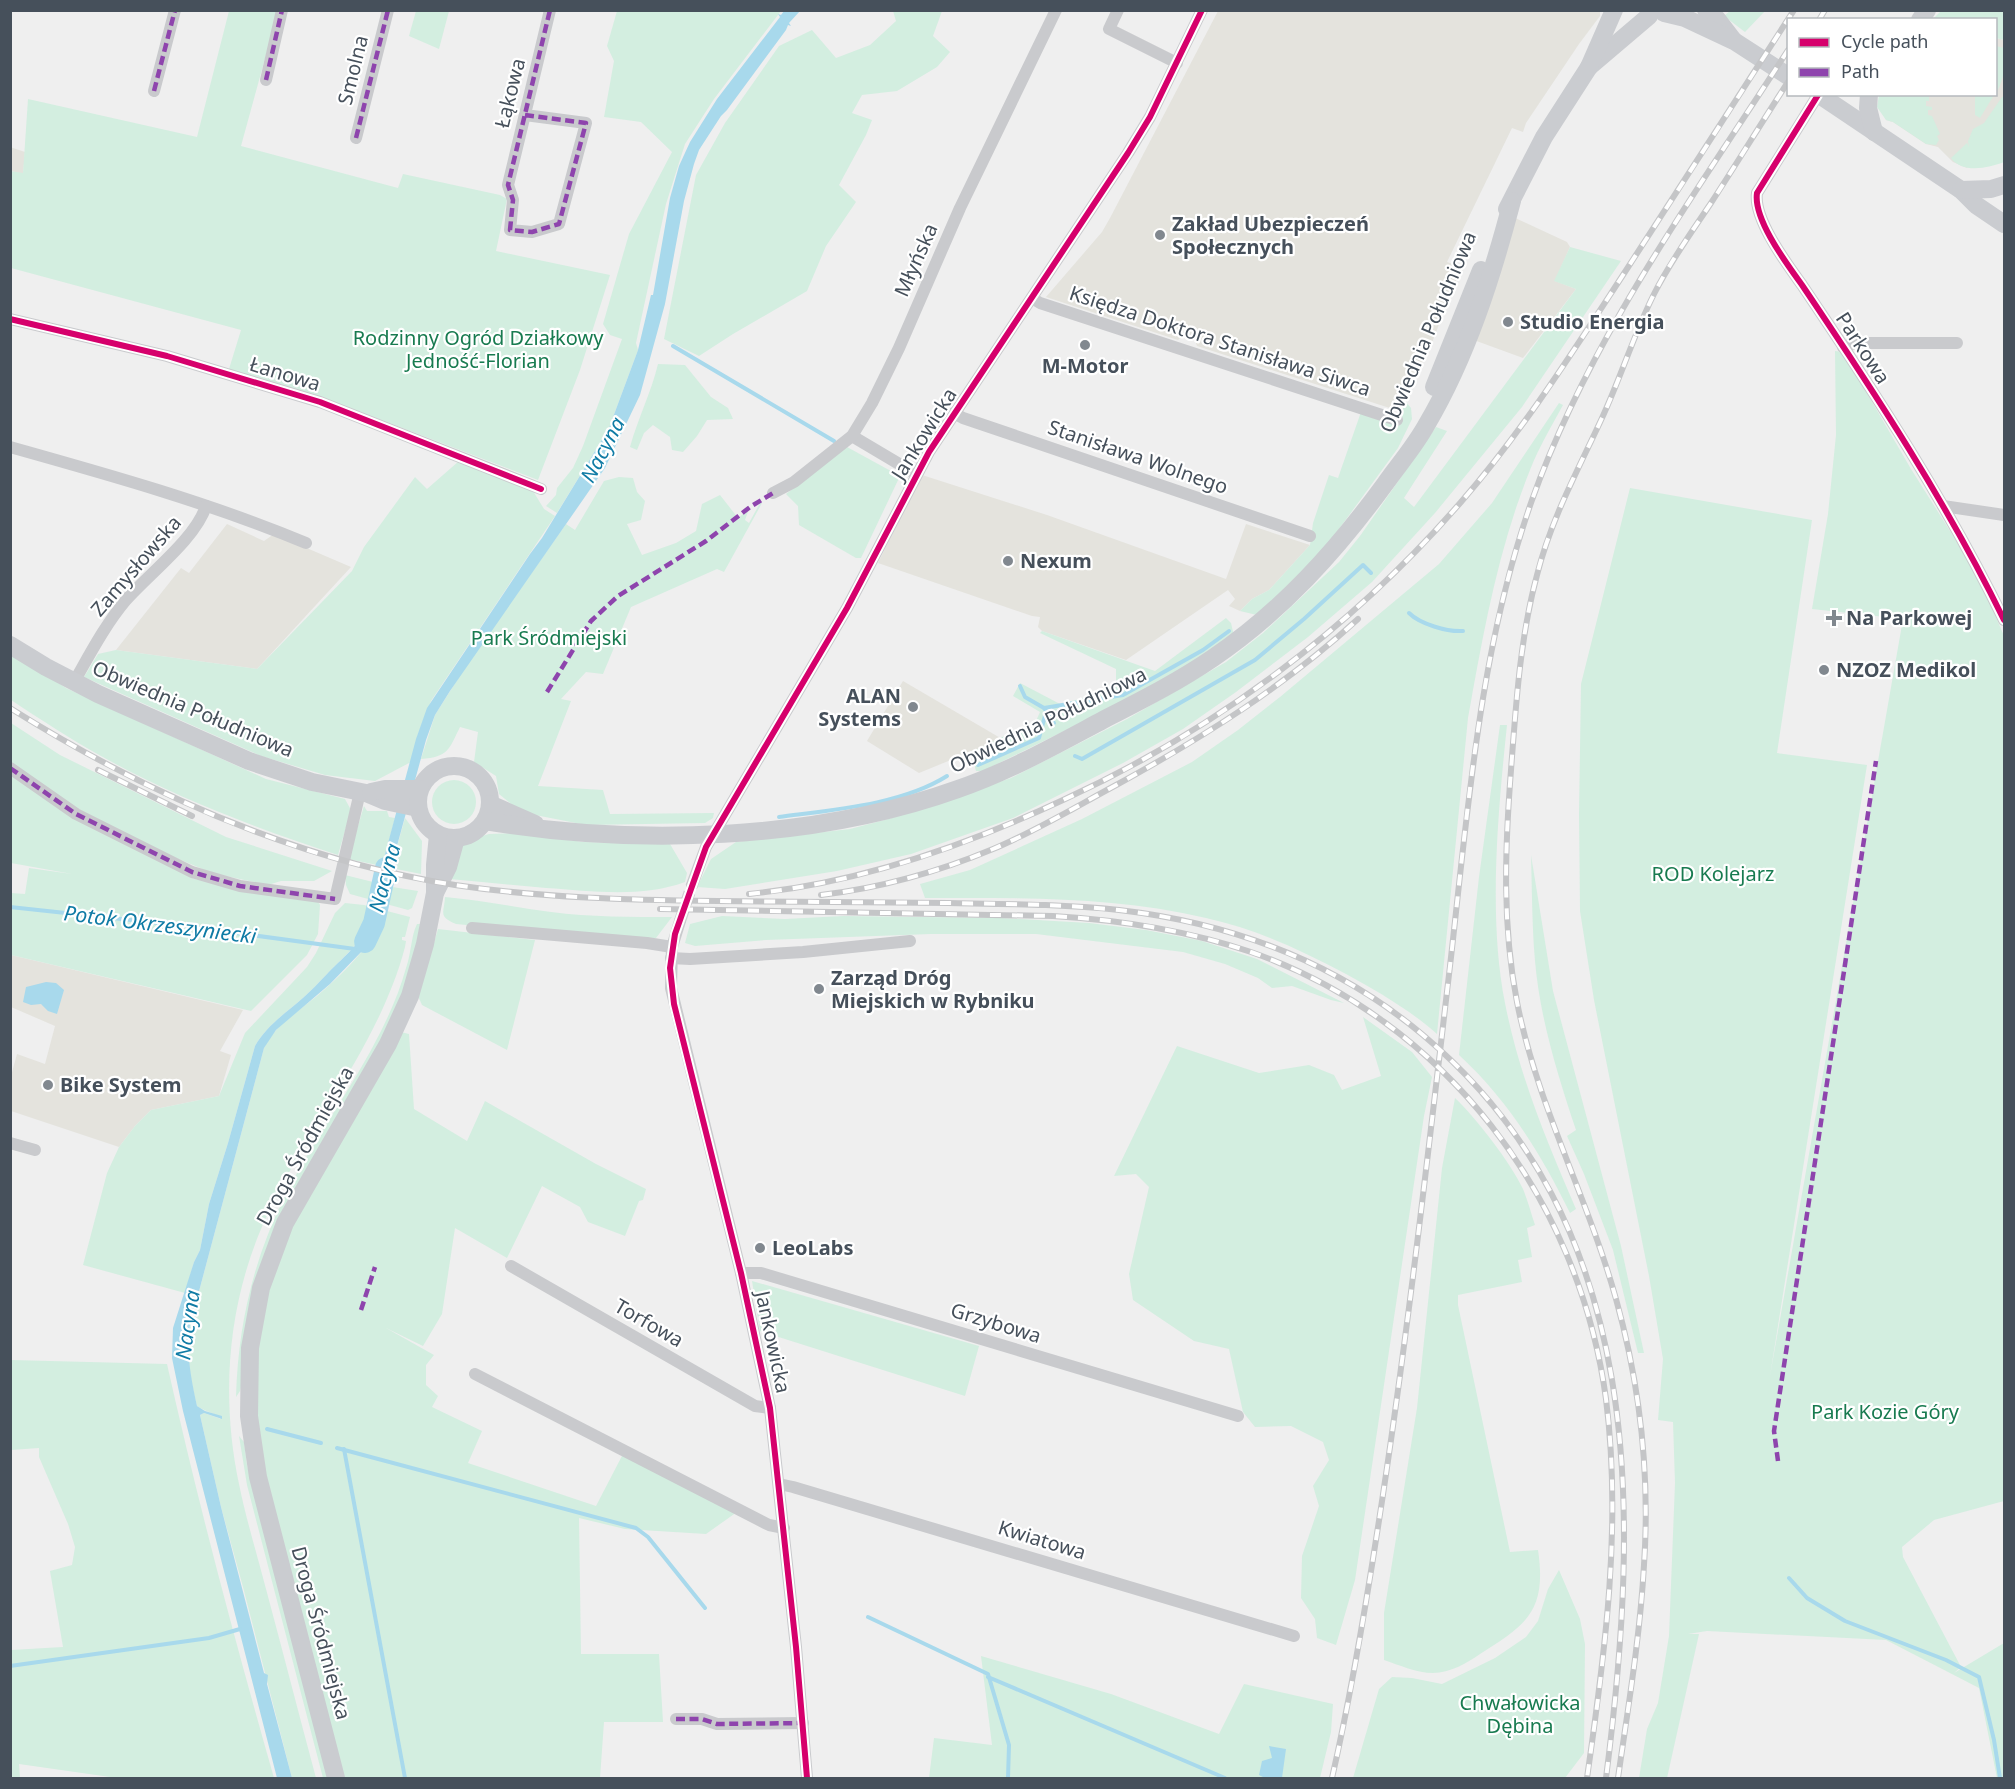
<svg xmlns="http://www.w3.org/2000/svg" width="2015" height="1789" viewBox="0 0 2015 1789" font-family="'Noto Sans',sans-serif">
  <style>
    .commercial { fill: #e4e3dd }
    .green { fill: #d3eee0 }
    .water { fill: #a8d9ec }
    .pier { fill: #efefef }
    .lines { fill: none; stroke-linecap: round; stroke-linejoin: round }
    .stream { stroke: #a8d9ec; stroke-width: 4 }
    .river { stroke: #a8d9ec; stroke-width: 22 }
    .minor-tunnel { stroke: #cdcfd1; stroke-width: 12; stroke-dasharray: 12 6; stroke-linecap: butt }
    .minor { stroke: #c9cacd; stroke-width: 12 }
    .secondary { stroke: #caccd0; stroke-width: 18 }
    .rail-casing { stroke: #c4c5c7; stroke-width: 6 }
    .rail { stroke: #fff; stroke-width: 4; stroke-dasharray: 11; stroke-linecap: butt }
    .quiet { stroke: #8e44ad; stroke-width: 4.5; stroke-dasharray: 9 4.5; stroke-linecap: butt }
    .cycleway-casing { stroke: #fff; stroke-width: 10 }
    .cycleway { stroke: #d6006c; stroke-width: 6 }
    .poi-dot { fill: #81888f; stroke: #fff; stroke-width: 2 }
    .labels { text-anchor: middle; stroke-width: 4.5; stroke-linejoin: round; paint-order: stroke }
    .street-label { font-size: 20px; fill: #46505b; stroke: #fff }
    .poi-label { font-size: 20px; font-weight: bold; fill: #46505b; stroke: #fff; text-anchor: start }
    .park-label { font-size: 20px; fill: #187b50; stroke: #fff }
    .water-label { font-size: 21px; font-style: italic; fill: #0f7ba5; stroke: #fff }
  </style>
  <rect width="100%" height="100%" fill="#efefef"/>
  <g class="commercial">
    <path d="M1218,11h382v5l-21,28 -53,79 -3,9 -11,-4 -65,134 14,5 -28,73 -34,71 -202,-65 -3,-8 -10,-4 -6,6 -132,-43 56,-65 8,-14z"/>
    <path d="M1996,38l8,2v90l-37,38 -14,-6 -15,-15 -12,-3 -33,-22 -7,-2 -7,-25 117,-1z"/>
    <path d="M10,147l15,5 -2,22 -12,-3z"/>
    <path d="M1511,216l56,26 3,5 -15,34 21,8 -53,69 -52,-19z"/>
    <path d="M922,475l125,40 179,64 20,-55 64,21 -41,45 -17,9 -12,12 -11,-5 6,-7 -7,-9 -102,70 -84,-29 -4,-4 2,-10 -8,-1 -154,-53z"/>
    <path d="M227,524l37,17 10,-7 77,33 -94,102 -141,-19 65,-82 8,5z"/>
    <path d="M903,681l82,48 17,10 -83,34 -52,-32z"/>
    <path d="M11,955l232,55 -23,41 11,4 -12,41 -68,14 -16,16 -16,21 -108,-36v-35l6,-22 28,10 10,-38 -44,-19z"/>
  </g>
  <g class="green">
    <path d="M229,11h49l-37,135 157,42 5,-14 97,21 7,4 -11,52 114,24 -30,95 -42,110 -219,-84 -90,-27 12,-39 -230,-62 -1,-97 13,2 5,-74 169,38z"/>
    <path d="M416,11h33l-10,38 -30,-13z"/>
    <path d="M617,11h164l-67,88 -29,45 -19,60 -30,139 2,7 -29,78 -52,85 -11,-7 10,-11 1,-7 16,-20 10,-22 39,-107 -12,-4 -7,-11 26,-90 43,-82 -31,-30 -37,-5 10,-56 -7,-15z"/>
    <path d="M893,11h49l-9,25 17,16 -13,15 -40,24 -35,4 -10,18 20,7 -6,15 -27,50 17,17 -30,44 -19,45 -74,43 -34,22 -35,-17 32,-164 29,-52 54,-77 33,-16 24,28 34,-13 26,-24z"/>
    <path d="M1730,11h35l-20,21 -21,-16z"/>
    <path d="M1941,11h63v29l-8,-2v-18l-63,-1z"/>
    <path d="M1996,46l8,2c1,17 1,30 -8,45z"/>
    <path d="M1879,95h50v6h-3v5l6,1v3h-4v5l4,1 8,18 -3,2 2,4 -3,5 -10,-1 -33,-22 -7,-2 -9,-13z"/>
    <path d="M1975,95h19l-14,23 -5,-3z"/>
    <path d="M2002,97h2v65c-15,6 -42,12 -53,-4l16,-15 2,4 -1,-6 5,-12 11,-6z"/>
    <path d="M1570,247l51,14 -99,146 -87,106 -63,69 -64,55 -72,55 -53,37 -60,34 -110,55 -102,36 -74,17 -112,18 -28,-2 14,-28 25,-17 114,-13 42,-11 119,-40 116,-59 99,-57 37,-29 76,-71 21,-26 76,-109 11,4 -43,67 10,9 162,-218 -22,-8z"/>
    <path d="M1835,351l8,1 68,117 68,108 25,59v865l-70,19 -32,27 1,10 58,110 -7,6 50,-30v135h-7l-18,-90 -93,-48 -179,-9 -19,3h11l-32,144h-28l8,-49 11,-26 11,-67 6,-153 -2,-61 -15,-2 5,-61 -14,-83 -55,-276 -14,-89 -1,-97 2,-130 49,-196 182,32 -35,233 90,12 -97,611 133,-757 -91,-10 16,-95 8,-79z"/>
    <path d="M658,364l27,1 26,32 17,11 5,11 -26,1 -10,16 -14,16 -11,-2 -2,-13 -17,-12 -9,8 -7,17 -7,-3c8,-29 21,-54 28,-83z"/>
    <path d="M1406,402l5,6 1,11 -14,29 -67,92 -36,41 -38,34 -17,-4 12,-12 17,-9 41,-45 3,-22 16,-48 9,3 23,-66 36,8z"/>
    <path d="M1559,403l4,2c-12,22 -24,42 -33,65 -32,79 -47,164 -62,248l-31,316c-27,-24 -60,-43 -91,-60 -45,-24 -90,-45 -140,-56 -92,-22 -187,-20 -281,-20l-5,-14 50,-14 112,-51 110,-57 46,-32 42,-33 159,-133 53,-61z"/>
    <path d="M847,447l53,29 -39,82h-5l-57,-33 -1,-19 -12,-12z"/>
    <path d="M459,461l74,30 11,18 11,7 -124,185 -13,33 -7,28 -36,19 -50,-6 -64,-19 -177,-79 14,-23 18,-4 141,19 95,-98 12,-24 51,-70 12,12z"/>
    <path d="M619,477l14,1 4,14 8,9 -4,19 -14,4 15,31 34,-12 20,-12 6,-27 18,-9 18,23 11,-9 -4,11 4,3 11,-20h2l-38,69 -7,-3 -86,38 -28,67 -17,-2 -25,27 10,2 -33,85 65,4 7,24 104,-1 -1,5 -8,5 -119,2 -61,-12 -10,-3 -5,-7 -11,-9 -3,-18 -22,-14 4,-30 -18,-5c-11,22 -11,30 -39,32l14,-44 31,-49 100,-142 9,6 29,-49z"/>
    <path d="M1226,618l5,5 3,13c-79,52 -166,93 -251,135h-7l-5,-19 65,-31 4,-9 -27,-16 7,-13 40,21 23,-6 33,-16v-13l-76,-36 2,-2 113,40z"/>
    <path d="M10,651l56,37 200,91 79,20 6,11 -13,45c-82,-27 -162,-57 -237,-99 -31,-17 -61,-37 -90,-56z"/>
    <path d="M11,723l49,32 166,82 106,34 -18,10h-33l-13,4 -56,-12 -43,-18 -105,-53 -53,-40z"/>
    <path d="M1500,725h7c-9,86 -19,193 -2,278 14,72 42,139 71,206l-6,4c-29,-59 -62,-113 -111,-158l20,-178z"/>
    <path d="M10,774l184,105 123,20 3,6 -2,29 -11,21 -56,56 -240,-56v-62l14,1 4,-26 43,6 -61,-11z"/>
    <circle cx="454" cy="802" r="22"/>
    <path d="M364,806l3,5h20l2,6 6,1 -13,48 -34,-7z"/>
    <path d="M405,818l17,23 -1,33 -30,-6z"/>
    <path d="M514,833l70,9 86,2 17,29 -2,9c-43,16 -94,9 -139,6 -32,-3 -65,-6 -97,-9l9,-27 7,-11 24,-7z"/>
    <path d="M1531,855l22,136 68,255 23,107h-6l-25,-103 -29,-76 -17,-38 9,-6c-18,-54 -36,-111 -41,-169 -3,-35 -3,-71 -4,-106z"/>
    <path d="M345,875l32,8 -3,12 9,2 3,-11 32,5 -6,17 -4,2 -58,-16 -4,-9z"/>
    <path d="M445,897c35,3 70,10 106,15 39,5 81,5 121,5l-16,21 -76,-2 -124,-12c-18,-8 -12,-10 -11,-27z"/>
    <path d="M345,903l19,2 46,12 -5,20h-3v3l4,1 -1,6c-25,95 -90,170 -133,258 -43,86 -53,184 -33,279 7,35 18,70 27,105 17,63 33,126 50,189h-24l-49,-191 -22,-80 -21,-92 4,-2 17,6c-6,-7 -16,-7 -24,-13 -7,-29 -11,-50 -7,-81l74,-277c11,-23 33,-36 53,-52 19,-16 48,-44 59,-65l-4,-19c-7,29 -26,42 -45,62 -8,8 -15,16 -23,23 -18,16 -37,28 -49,49l-27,97 -19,61 -9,46 -6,12 -9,31 -102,-28 24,-92 12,-26 16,-21 16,-16 68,-14 26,-63 62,-66 9,-14 19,-40z"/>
    <path d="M722,916l63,3 58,-3 158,2 88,5 57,7 56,11 55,18 87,44 -13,-3 -39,-14 -20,2 -14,-10 -33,-14 -42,-12 -147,-18h-105l-165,6 -71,6 -10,-3 5,-19z"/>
    <path d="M417,924h3l-3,20 -16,54 -24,51 -95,163 -42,179 -4,6c2,-71 17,-137 49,-201 28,-57 68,-108 96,-165 10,-20 19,-41 25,-63 5,-13 5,-32 11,-44z"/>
    <path d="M438,929l97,11 -28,110 -85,-45 -4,-9z"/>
    <path d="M1363,1017l49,35 20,25 -8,39 -69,464 -19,65 -19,-7 -2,-19 -14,-21 1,-42 17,-50 -6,-20 16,-26 -6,-18 -32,-16 -36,1 -12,-15 -14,-63 -35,-8 -61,-41 -4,-26 20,-87 -13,-13 -22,2 63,-130 82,27 50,-8 25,10 8,15 39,-14z"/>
    <path d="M401,1032l8,2 5,75 53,32 18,-40 111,63 50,25 -3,11 -4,1 -14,35 -37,-14 -8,-15 -38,-21 -35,72 -52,-30 -13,86 -19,32 -37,-18 48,27 -8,10v20l12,11 -6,11 50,24 -14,32 128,43 27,-52 114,58 -31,22 -81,-5 -46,-11 2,136h78l4,68h-59l-4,56h-257l-84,-325 -3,-93 10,-64 18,-56z"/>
    <path d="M1455,1098c21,20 56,65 68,91 5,12 8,24 12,36l-8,3 5,29 -14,3 4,22 -64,13v10l52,247 28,-2c9,60 -11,75 -58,104 -13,9 -30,19 -47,19 -16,0 -34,-8 -49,-13v-47l33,-205 25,-240z"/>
    <path d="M752,1281l227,65 -14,50 -205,-65z"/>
    <path d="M11,1360l156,4c31,139 68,277 107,414h-157l-98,-14 1,14h-9v-128l52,-3 -13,-76 22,-6 3,-18 -7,-23 -29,-67v-9l-28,2z"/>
    <path d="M239,1436l5,6 3,23 81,313h-5l-76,-293z"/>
    <path d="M1559,1570l21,49 5,25 -1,109 -19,25h-212l26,-89 13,-12 20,1 30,6 53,-26 31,-21 12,-16 10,-32z"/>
    <path d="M981,1656l130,38 108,40 25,-50 89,20 -2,28 -11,46h-391l5,-40 58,7z"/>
  </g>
  <g class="water">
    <path d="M784,11h16l-11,12 2,3 -3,-1 -2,5 -59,80 -6,6 -22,34 -5,14 -10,37 -19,103 -25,91 -35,73 -155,223 -15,24 -9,25 -43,157 -9,-2 42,-156 11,-31 103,-154 12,-16 67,-110 29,-78 13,-55h2l17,-97 9,-32 11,-24 27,-43 63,-82 -2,-3 3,1z"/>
    <path d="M372,912l10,2 -6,17 -10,16 -36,37 -54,46 -12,18 -74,277c-4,29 1,53 7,81l8,5 17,5v3l-18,-6 -4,2 21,92 43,166 4,2 -1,9 25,94h-15l-94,-367 -11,-53 1,-30 21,-66 6,-12 9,-46 19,-61 27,-97c12,-21 31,-33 49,-49 8,-7 15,-15 23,-23 19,-20 39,-33 45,-62z"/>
    <path d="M46,982l10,1 8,7 -7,24 -9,-3 -7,-7 -10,1 -8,-3 3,-15z"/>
    <path d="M1269,1746l17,3 -4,29h-17l-6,-3 3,-14 10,-3z"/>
  </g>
  <path class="pier" d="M379,865l15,3 -5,18 -15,-3z"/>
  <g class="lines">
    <g class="stream">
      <path d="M673,346l161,95"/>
      <path d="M1409,613c11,11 38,19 54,18"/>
      <path d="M1020,686l5,11 19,11 10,15"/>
      <path d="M1044,708l79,-13 80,-45 26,-19"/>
      <path d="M1075,756l7,3 173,-99 49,-41 59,-54 8,8"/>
      <path d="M978,765l61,-27 7,-26"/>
      <path d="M779,817c53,-7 122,-12 168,-41"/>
      <path d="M10,907l167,18 178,24"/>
      <path d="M267,1429l54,14"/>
      <path d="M337,1448l299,80 12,9 57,71"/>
      <path d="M344,1449l61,329"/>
      <path d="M1789,1578l18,20 38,23 101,39 33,17 15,63 6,38"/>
      <path d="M868,1617l120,57 21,71 -1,33"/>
      <path d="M10,1666l199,-28 31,-9"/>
      <path d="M988,1677l237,101"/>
    </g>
    <path class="river" d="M365,942l9,-19 12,-55"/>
    <path class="minor-tunnel" d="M680,921l12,-36"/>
    <g class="minor">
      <path d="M1118,10l-9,19 68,34"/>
      <path d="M266,80l16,-70"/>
      <path d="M154,91l21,-81"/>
      <path d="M1818,95l-61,98c-4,26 30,71 45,92 73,108 145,218 202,335"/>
      <path d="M525,115l61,8 -27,101 -27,8 -22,-2 3,-30 -5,-15 42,-175"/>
      <path d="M356,138l32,-128"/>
      <path d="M1032,298l8,5 357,117"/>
      <path d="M10,319l157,37 153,46 221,87"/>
      <path d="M1843,347l12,-4h102"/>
      <path d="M954,413l9,5 347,118"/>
      <path d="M852,436l64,38"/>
      <path d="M10,447c100,28 200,56 296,96"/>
      <path d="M773,493l21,-11 58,-46 20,-33 27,-55 61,-140 96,-198"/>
      <path d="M1943,506l61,9"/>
      <path d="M74,682c16,-28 31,-57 52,-82 24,-27 70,-62 80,-94"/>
      <path d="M10,768l66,46 116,58 48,14 95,13 25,-107"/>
      <path d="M692,885l14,-38 141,-239 82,-156 199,-299 22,-36 52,-107"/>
      <path d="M680,921l-8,26 -1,41 70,285 29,135 26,239 11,131"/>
      <path d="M472,928l175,15 25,4"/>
      <path d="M671,958l19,1 113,-7 107,-11"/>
      <path d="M10,1143l25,7"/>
      <path d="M511,1266l244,140 15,2"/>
      <path d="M741,1273h20l477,143"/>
      <path d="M475,1374l294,151 15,3"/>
      <path d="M779,1484l14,3 501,149"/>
      <path d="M676,1719h26l15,5 86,-1"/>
    </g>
    <g class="secondary">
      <path d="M1706,10l11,9 16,21"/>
      <path d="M1664,13l21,5 49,23 54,35"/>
      <path d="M1920,20l7,-10"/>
      <path d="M1589,67l60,-51"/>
      <path d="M1818,94l143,96 15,15 28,19"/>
      <path d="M1869,94l-1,14 6,24"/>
      <path d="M1961,190l30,-1 13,-4"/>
      <path d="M1507,209l37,-72 45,-70 25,-57"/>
      <path d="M1434,387l47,-117"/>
      <path d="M10,645l36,22 52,27 151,67 63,21 54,11 19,8 33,7"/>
      <circle cx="454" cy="802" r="36"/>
      <path d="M371,792l14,-3h35"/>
      <path d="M490,804l45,20"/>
      <path d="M485,821c151,25 328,20 473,-32 50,-17 98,-44 145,-69 37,-19 75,-38 110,-62 69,-47 123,-107 172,-174 14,-20 30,-38 42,-60 40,-68 65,-147 85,-223"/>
      <path d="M436,891l12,-24 8,-29"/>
      <path d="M336,1778l-78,-301 -9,-61 1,-68 11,-60 24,-65 103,-179 22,-48 15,-52 10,-51v-28l3,-30"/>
    </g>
    <defs>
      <g id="rail">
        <path d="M1819,20l6,-10"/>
        <path d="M10,708c137,86 285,152 445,177 87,13 175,15 263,16 77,1 153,1 230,2 57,1 114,1 171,7 112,13 217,52 304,125 225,189 217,477 183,743"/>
        <path d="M98,770l94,46"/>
        <path d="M749,894c110,-11 214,-47 314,-94 152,-70 288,-171 398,-298 61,-70 111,-149 162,-227 57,-88 114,-176 171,-265"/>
        <path d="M821,895c59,-7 117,-23 172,-46 43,-18 84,-43 125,-65 86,-47 168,-99 240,-165"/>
        <path d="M660,909l393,7c68,4 133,14 198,36 194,68 328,246 355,447 16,127 -1,254 -19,379"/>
        <path d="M1332,1778c19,-83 33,-167 46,-251 29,-186 50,-373 72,-561 18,-156 29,-316 82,-466 58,-163 163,-305 256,-450"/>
        <path d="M1618,1778c10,-70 22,-141 26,-213 6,-89 -4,-180 -28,-266 -28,-101 -79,-194 -99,-297 -15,-77 -12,-154 -6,-232 5,-66 9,-132 26,-195 14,-56 41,-105 65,-157 19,-41 32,-84 52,-124 16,-32 37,-61 57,-91 26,-40 51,-81 77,-121"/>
      </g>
    </defs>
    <use href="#rail" class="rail-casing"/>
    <use href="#rail" class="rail"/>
    <g class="quiet">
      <path d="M266,80l16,-70"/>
      <path d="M154,91l21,-81"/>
      <path d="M525,115l61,8 -27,101 -27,8 -22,-2 3,-30 -5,-15 42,-175"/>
      <path d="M356,138l32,-128"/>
      <path d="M547,692l44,-71 27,-25 88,-55 44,-34 23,-14"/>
      <path d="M10,768l66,46 116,58 48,14 95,13"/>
      <path d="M361,1310l14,-43"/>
      <path d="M1778,1461l-4,-30 102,-670"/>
      <path d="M676,1719h26l15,5 86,-1"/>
    </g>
    <defs>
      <g id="cycleway">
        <path d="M1818,95l-61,98c-4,26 30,71 45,92 73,108 145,218 202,335"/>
        <path d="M10,319l157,37 153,46 221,87"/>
        <path d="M807,1778l-11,-131 -26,-239 -29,-135 -67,-269 -4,-36 5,-34 31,-87 141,-239 82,-156 199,-299 22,-36 52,-107"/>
      </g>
    </defs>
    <use href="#cycleway" class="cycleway-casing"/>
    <use href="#cycleway" class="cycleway"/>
  </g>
  <g class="poi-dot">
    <circle cx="1160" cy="235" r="6"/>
    <circle cx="1508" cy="322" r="6"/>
    <circle cx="1085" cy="345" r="6"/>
    <circle cx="1008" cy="561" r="6"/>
    <path d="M1831 609h6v6h6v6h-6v6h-6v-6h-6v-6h6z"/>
    <circle cx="1824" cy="670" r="6"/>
    <circle cx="913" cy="707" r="6"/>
    <circle cx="819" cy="989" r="6"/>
    <circle cx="48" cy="1085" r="6"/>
    <circle cx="760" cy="1248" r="6"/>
  </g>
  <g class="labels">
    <g class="street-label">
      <text transform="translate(353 70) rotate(-76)" y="7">Smolna</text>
      <text transform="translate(510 93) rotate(-76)" y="7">Łąkowa</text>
      <text transform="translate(916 260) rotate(-66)" y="7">Młyńska</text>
      <text transform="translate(1428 332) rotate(-67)" y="7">Obwiednia Południowa</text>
      <text transform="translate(1220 341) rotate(18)" y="7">Księdza Doktora Stanisława Siwca</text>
      <text transform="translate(1863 348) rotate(57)" y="7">Parkowa</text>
      <text transform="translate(285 374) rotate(17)" y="7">Łanowa</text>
      <text transform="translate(924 434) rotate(-58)" y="7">Jankowicka</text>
      <text transform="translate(1138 457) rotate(19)" y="7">Stanisława Wolnego</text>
      <text transform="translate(136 566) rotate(-49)" y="7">Zamysłowska</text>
      <text transform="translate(193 709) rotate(23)" y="7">Obwiednia Południowa</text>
      <text transform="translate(1048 720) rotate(-26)" y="7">Obwiednia Południowa</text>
      <text transform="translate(305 1146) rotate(-61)" y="7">Droga Śródmiejska</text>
      <text transform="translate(649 1323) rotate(30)" y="7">Torfowa</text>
      <text transform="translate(996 1323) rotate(17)" y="7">Grzybowa</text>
      <text transform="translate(773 1342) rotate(78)" y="7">Jankowicka</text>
      <text transform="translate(1042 1540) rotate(17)" y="7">Kwiatowa</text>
      <text transform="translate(321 1633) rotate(75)" y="7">Droga Śródmiejska</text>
    </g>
    <g class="poi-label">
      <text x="1172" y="231">Zakład Ubezpieczeń<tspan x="1172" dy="23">Społecznych</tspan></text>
      <text x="1520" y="329">Studio Energia</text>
      <text x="1085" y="373" text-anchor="middle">M-Motor</text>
      <text x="1020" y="568">Nexum</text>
      <text x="1846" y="625">Na Parkowej</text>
      <text x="1836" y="677">NZOZ Medikol</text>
      <text x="901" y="703" text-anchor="end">ALAN<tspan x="901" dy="23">Systems</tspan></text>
      <text x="831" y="985">Zarząd Dróg<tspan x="831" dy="23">Miejskich w Rybniku</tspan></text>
      <text x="60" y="1092">Bike System</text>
      <text x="772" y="1255">LeoLabs</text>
    </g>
    <g class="park-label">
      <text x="478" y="345">Rodzinny Ogród Działkowy<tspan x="478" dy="23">Jedność-Florian</tspan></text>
      <text x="549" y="645">Park Śródmiejski</text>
      <text x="1713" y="881">ROD Kolejarz</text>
      <text x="1885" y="1419">Park Kozie Góry</text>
      <text x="1520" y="1710">Chwałowicka<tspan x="1520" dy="23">Dębina</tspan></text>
    </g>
    <g class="water-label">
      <text transform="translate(603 450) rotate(-62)" y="7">Nacyna</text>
      <text transform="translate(385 878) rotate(-75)" y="7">Nacyna</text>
      <text transform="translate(160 925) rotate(7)" y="7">Potok Okrzeszyniecki</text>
      <text transform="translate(188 1325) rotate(-82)" y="7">Nacyna</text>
    </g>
  </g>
  <rect width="2015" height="1789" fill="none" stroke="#46505b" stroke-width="24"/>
  <rect x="1787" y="18" width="210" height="78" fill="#ffffff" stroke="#b5b9bd" stroke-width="1.5"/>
  <rect x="1799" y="38" width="30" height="9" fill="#d6006c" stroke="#b5b9bd" stroke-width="1.5"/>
  <text x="1841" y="48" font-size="18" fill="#46505b">Cycle path</text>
  <rect x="1799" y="68" width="30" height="9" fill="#8e44ad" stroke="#b5b9bd" stroke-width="1.5"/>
  <text x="1841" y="78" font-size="18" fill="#46505b">Path</text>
</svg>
